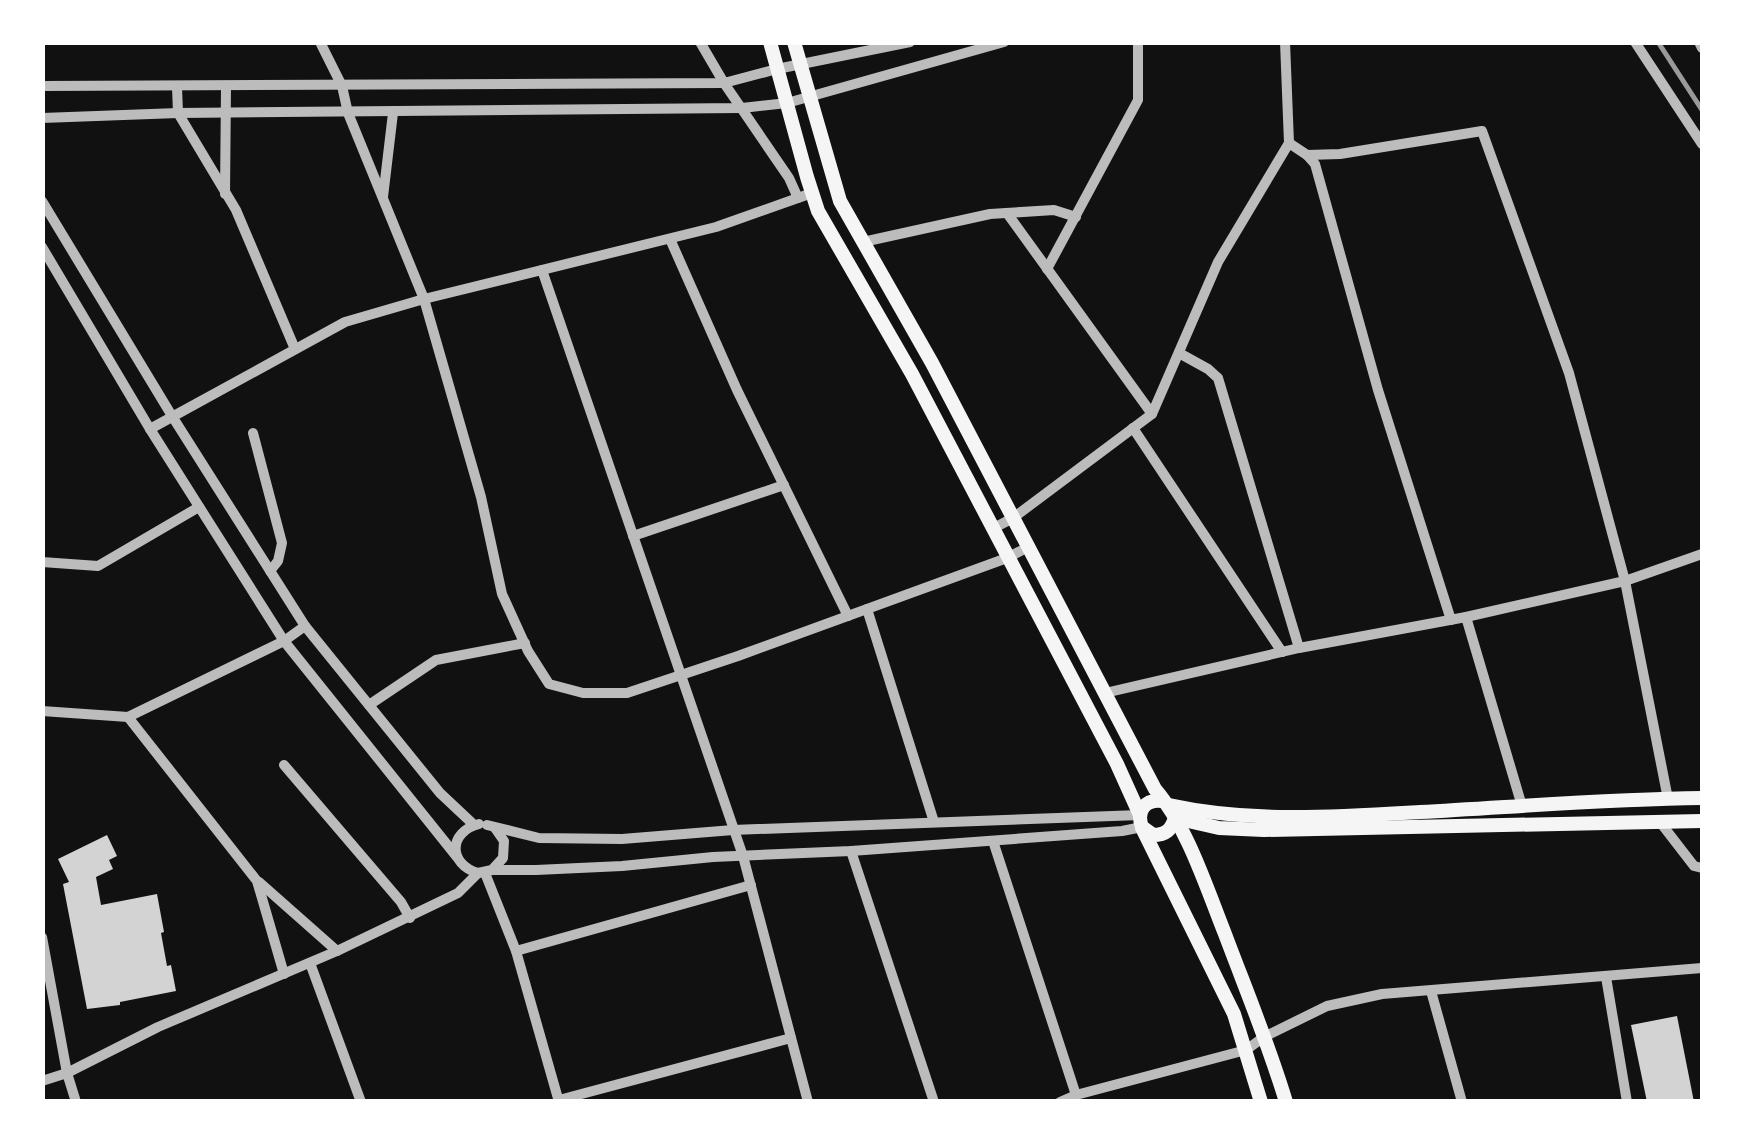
<svg xmlns="http://www.w3.org/2000/svg" width="1745" height="1144" viewBox="0 0 1745 1144" font-family="'DM Sans',sans-serif">
  <style>
    .building { fill: #d3d3d3 }
    .lines { fill: none; stroke-linecap: round; stroke-linejoin: round }
    .minor { stroke: #bcbcbc; stroke-width: 10 }
    .secondary { stroke: #f5f5f5; stroke-width: 14 }
    .rail { stroke: #9a9a9a; stroke-width: 5 }
  </style>
  <rect width="100%" height="100%" fill="#111"/>
  <g class="building">
    <path d="M107,835l10,21 -8,4 4,9 -17,8 5,28 56,-11 7,38 -3,1 6,33 4,-1 5,26 -56,11v3l-33,4 -24,-125 6,-2 -11,-23z"/>
    <path d="M1677,1016l17,86h-47l-16,-77z"/>
  </g>
  <g class="lines">
    <g class="minor">
      <path d="M320,42l22,44 6,27 76,186 57,198 21,97 26,57 21,33 34,9h44l111,-37 269,-98 21,-11"/>
      <path d="M700,42l24,41 65,95 9,20"/>
      <path d="M1635,42l67,102"/>
      <path d="M1699,42l3,6"/>
      <path d="M42,86l682,-3 53,-14 133,-27"/>
      <path d="M177,87l1,26 58,97 59,139"/>
      <path d="M42,118l136,-5 564,-5 45,-5 217,-61"/>
      <path d="M1289,143l18,12 33,-1 142,-23 87,242 56,208 77,-27"/>
      <path d="M1307,155l8,9 63,226 73,230"/>
      <path d="M225,194l1,-107"/>
      <path d="M383,197l10,-84"/>
      <path d="M42,201l130,215 133,210 135,167 33,31"/>
      <path d="M1007,213l145,201"/>
      <path d="M670,239l67,151 111,226"/>
      <path d="M863,242l127,-28 64,-4 22,7"/>
      <path d="M42,247l108,182 134,212 173,216"/>
      <path d="M1047,269l91,-169v-58"/>
      <path d="M542,270l201,586 65,246"/>
      <path d="M1179,353l29,16 10,9 81,270"/>
      <path d="M1133,428l149,224"/>
      <path d="M150,429l195,-107 79,-23 292,-72 96,-34"/>
      <path d="M253,433l29,110 -4,18 -8,10"/>
      <path d="M992,529l21,-11 139,-104 66,-152 71,-119 -4,-101"/>
      <path d="M633,536l151,-51"/>
      <path d="M42,562l56,4 101,-59"/>
      <path d="M867,609l67,213"/>
      <path d="M1466,617l56,189"/>
      <path d="M1105,693l194,-45 167,-31 159,-36 43,218"/>
      <path d="M369,705l67,-45 89,-17"/>
      <path d="M42,711l86,6 156,-76 21,-15"/>
      <path d="M128,717l129,164 27,93"/>
      <path d="M284,765l117,137 9,16"/>
      <path d="M1660,822l34,44 8,2"/>
      <path d="M487,825l52,13 83,1 111,-9 407,-15"/>
      <path d="M993,841l83,254"/>
      <path d="M851,851l83,251"/>
      <path d="M492,870h44l86,-4 91,-9 138,-6 271,-20 20,-4"/>
      <path d="M478,873c-30,-9 -30,-41 1,-49"/>
      <path d="M485,873l31,78 43,151"/>
      <path d="M259,882l78,69"/>
      <path d="M42,937l25,136 -25,8"/>
      <path d="M516,951l235,-66"/>
      <path d="M310,963l51,139"/>
      <path d="M1606,977l21,125"/>
      <path d="M1431,991l31,111"/>
      <path d="M559,1100l232,-62"/>
      <path d="M76,1102l-9,-29 91,-46 179,-76 121,-58 20,-20 14,-3 11,-12 1,-17 -9,-13"/>
      <path d="M1060,1102l16,-7 170,-45 18,-13 63,-31 55,-12 320,-26"/>
    </g>
    <g class="secondary">
      <path d="M770,42l37,135 11,34 94,163 205,390 23,51"/>
      <path d="M794,42l46,159 92,162 223,426c32,37 52,100 70,145 21,56 44,111 61,168"/>
      <path d="M1162,801c-17,-2 -26,10 -20,26l11,8c13,0 18,-5 22,-17l44,10 45,2 438,-9"/>
      <path d="M1169,805c82,18 168,12 251,7 94,-5 188,-13 282,-14"/>
      <path d="M1142,828l92,186 27,88"/>
    </g>
    <path class="rail" d="M1658,42l44,68"/>
  </g>
  <rect width="1745" height="1144" fill="none" stroke="#ffffff" stroke-width="90"/>
</svg>
